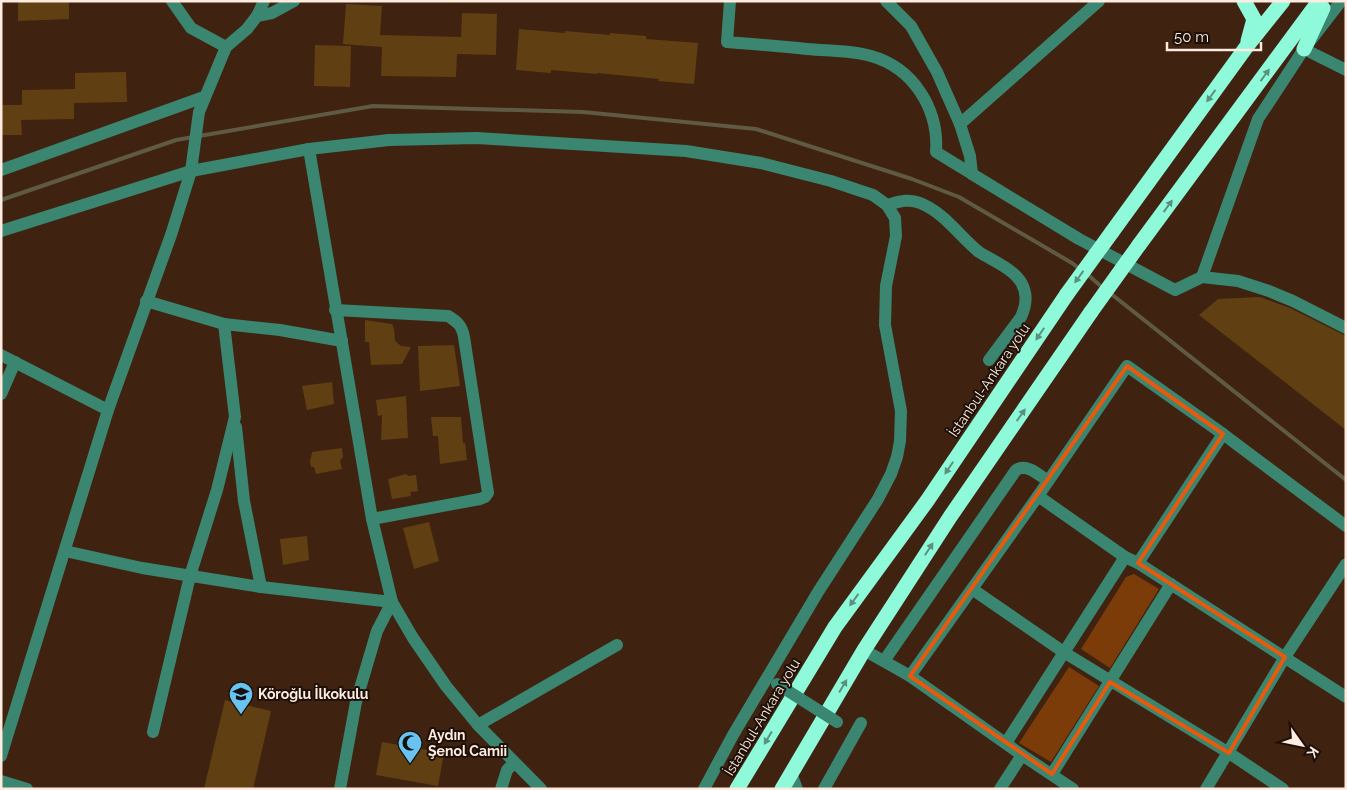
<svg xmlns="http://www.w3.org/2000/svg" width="1347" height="790" viewBox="0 0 1347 790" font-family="Raleway,sans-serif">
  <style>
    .green { fill: #7b3c09 }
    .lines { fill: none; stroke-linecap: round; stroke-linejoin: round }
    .stream { stroke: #5f5a43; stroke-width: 4 }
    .building { fill: #604012 }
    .minor { stroke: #3a8671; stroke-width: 12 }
    .highway { stroke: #8efada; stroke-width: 15 }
    .minor-bridge { stroke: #3a8671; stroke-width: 12 }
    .highway-bridge { stroke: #8efada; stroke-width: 15 }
    .oneway { fill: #5b917c }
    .marked { fill: none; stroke: #e8590c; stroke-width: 4; stroke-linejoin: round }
    .labels { text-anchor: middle; stroke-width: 4; stroke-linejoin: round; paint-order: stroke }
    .street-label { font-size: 14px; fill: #ffebe0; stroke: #1c1008 }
    .poi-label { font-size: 14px; font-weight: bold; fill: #ffebe0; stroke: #1c1008; text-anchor: start }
  </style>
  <rect width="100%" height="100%" fill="#3f2210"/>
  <g class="green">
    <path d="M1134,574l25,15 -49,79 -29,-19 45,-72z"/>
    <path d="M1069,667l30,19 -48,76 -32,-19z"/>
  </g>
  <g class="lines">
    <g class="stream">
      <path d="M1,200l175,-60 197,-34 210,6 173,17 156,50 47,18 113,66 9,7"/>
      <path d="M1087,274l17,15"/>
      <path d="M1110,293l236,187"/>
    </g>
  </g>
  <g class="building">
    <path d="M18,1h51v18l-51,2z"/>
    <path d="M346,4l36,2 -2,29 81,2 1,-24 35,1 -1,41 -39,-1 -1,23 -75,-1 1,-29 -39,-3z"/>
    <path d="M519,29l46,4v-2l45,4v-2l36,3v3l52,4 -4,41 -36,-3 1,-2 -62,-6v1l-46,-4v3l-35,-3z"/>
    <path d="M315,45l36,1 -1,41 -36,-1z"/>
    <path d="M126,72l1,30 -53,1v16l-53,1 1,15h-21v-30h21v-15l53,-1v-16z"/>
    <path d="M1260,297l30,11 56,28v94l-147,-115 19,-16z"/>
    <path d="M365,320l27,4 2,5 1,12 6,5 10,1 -9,17 -31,1 -2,-23h-4z"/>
    <path d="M454,345l6,41 -40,5 -2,-45z"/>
    <path d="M332,382l2,22 -27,6 -5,-24z"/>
    <path d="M406,396l2,42 -27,2 1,-25 -4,1 -2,-16z"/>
    <path d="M431,417h30l2,26h2l2,17 -27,4 -2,-28h-5z"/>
    <path d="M342,448l1,9 -3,4 2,8 -26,5 -2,-7h-3l-1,-5 2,-10z"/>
    <path d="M406,474l2,2 8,-1 2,16 -8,1 1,4 -19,3 -4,-20z"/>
    <path d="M429,522l10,39 -25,8 -11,-41z"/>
    <path d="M307,536l2,24 -26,5 -3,-26z"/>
    <path d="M225,700l46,11 -18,78h-49z"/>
    <path d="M382,742l62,11 -6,33 -62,-11z"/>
  </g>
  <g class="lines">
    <g class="minor">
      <path d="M172,1l19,27 35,19"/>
      <path d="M730,1l-3,41c26,2 53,4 80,7 21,2 44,1 64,7 43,12 68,54 65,96l36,22"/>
      <path d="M886,1l25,25 26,46 23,52 10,32 2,18 107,65 96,51 27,-13 36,4 31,10 24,10 53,27"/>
      <path d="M257,16l7,-15"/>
      <path d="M1304,49l42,21"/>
      <path d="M960,124l139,-123"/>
      <path d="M309,149l63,370 20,83 21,36 33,48 32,39 63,64"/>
      <path d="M1,170l203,-73"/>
      <path d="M887,205c11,-3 21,-7 33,-2 25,10 39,33 59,49 14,9 35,17 43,32 6,11 4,22 -1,33l-32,43"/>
      <path d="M1,231l190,-60 118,-22 80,-9 87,-2 210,13 75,12 70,18 42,14 14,10 8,13 1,18 -10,50 -1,39 16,86 -1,30 -3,16 -6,17 -13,25 -60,93 -85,143 -29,54"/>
      <path d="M1202,277l56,-158 46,-70 37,-48"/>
      <path d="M146,301l78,23 56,6 62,11"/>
      <path d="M335,310l113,6c10,6 14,10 16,21l24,156 -3,4 -5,2 -108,20"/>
      <path d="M1,355l107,55"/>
      <path d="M1,394l14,-32"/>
      <path d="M236,427l8,74 17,86"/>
      <path d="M1038,496l87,61 13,6 208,134"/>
      <path d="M65,551l77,17 119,19 131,15"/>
      <path d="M1138,563l85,-129"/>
      <path d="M972,589l93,64 164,100 54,36"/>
      <path d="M864,650l46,26"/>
      <path d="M884,661l132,-191c11,-7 23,5 32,11"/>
      <path d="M478,725l139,-80"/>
      <path d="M153,732l37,-156 27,-86 18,-73 -11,-93"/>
      <path d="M1006,743l119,-186"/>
      <path d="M1022,755l51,34"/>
      <path d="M1,756l107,-346 63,-175 20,-64 8,-59 27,-65 21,-18 10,-13 15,-3 22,-12"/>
      <path d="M791,773l6,16"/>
      <path d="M1052,774l119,-190"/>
      <path d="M1,781l26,8"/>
      <path d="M340,789l16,-87 21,-71 15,-29"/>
      <path d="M501,789l6,-19 7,-7"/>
      <path d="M824,789l37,-66"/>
      <path d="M1000,789l22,-34 -112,-79 128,-180 89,-130 96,68 123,92"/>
      <path d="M1206,789l79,-132 61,-93"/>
    </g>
    <g class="highway">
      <path d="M1244,1l10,18 -6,22"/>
      <path d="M1304,49l19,-41"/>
      <path d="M1112,232l135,-186 36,-45"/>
      <path d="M1139,245l180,-244"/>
      <path d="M737,789l98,-162 92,-126 140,-207"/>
      <path d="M782,789l82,-139 86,-133 141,-205"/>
    </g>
    <path class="minor-bridge" d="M777,684l60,38"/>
    <g class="highway-bridge">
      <path d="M1067,294l45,-62"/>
      <path d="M1091,312l48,-67"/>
    </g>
  </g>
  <defs><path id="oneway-solid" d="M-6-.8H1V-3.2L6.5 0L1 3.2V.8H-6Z" transform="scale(1.25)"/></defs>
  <g class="oneway">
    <use href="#oneway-solid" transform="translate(1265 75) rotate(-54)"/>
    <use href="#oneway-solid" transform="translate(1211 96) rotate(126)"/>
    <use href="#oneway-solid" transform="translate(1168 206) rotate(-54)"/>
    <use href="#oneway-solid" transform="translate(1079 277) rotate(126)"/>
    <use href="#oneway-solid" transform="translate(1040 334) rotate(124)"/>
    <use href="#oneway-solid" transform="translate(1021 415) rotate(-55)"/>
    <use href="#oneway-solid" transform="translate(949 468) rotate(124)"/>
    <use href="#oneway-solid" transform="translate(929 549) rotate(-57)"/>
    <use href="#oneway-solid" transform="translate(854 600) rotate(126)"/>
    <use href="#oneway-solid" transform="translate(843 686) rotate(-59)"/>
    <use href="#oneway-solid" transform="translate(768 738) rotate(121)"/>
  </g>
  <path class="marked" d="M1127,366l96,68 -85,129 147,94 -56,96 -119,-71 -58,92 -142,-98z"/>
  <defs>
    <symbol id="school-pin" viewBox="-11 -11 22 30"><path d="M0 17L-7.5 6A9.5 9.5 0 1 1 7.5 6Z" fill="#69c3f1" stroke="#1c1008"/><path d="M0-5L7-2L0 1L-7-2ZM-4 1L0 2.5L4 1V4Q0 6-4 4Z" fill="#111"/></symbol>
    <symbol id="mosque-pin" viewBox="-11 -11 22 30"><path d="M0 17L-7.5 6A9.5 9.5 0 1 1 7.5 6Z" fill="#69c3f1" stroke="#1c1008"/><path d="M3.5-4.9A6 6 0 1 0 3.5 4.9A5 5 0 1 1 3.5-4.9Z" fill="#111"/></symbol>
  </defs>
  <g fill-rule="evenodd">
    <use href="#school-pin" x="227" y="680" width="28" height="38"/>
    <use href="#mosque-pin" x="396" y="729" width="28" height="38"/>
  </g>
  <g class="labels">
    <g class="street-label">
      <text transform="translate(989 380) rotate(-56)" y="5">İstanbul-Ankara yolu</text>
      <text transform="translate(762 717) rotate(-59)" y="5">İstanbul-Ankara yolu</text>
    </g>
    <g class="poi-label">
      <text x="258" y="699">Köroğlu İlkokulu</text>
      <text x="428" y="740">Aydın<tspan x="428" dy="16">Şenol Camii</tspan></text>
    </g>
  </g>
  <rect width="1347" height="790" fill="none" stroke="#ffebe0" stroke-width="5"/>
  <g transform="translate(1302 745) rotate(123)" stroke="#1c1008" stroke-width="4" paint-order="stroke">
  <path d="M0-4L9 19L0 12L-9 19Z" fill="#ffebe0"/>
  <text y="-8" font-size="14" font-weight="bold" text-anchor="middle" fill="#ffebe0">K</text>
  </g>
  <path d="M1167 42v8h94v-8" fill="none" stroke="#ffebe0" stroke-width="2.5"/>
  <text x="1174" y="42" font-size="15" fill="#ffebe0" stroke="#1c1008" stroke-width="4" paint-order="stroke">50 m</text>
</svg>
